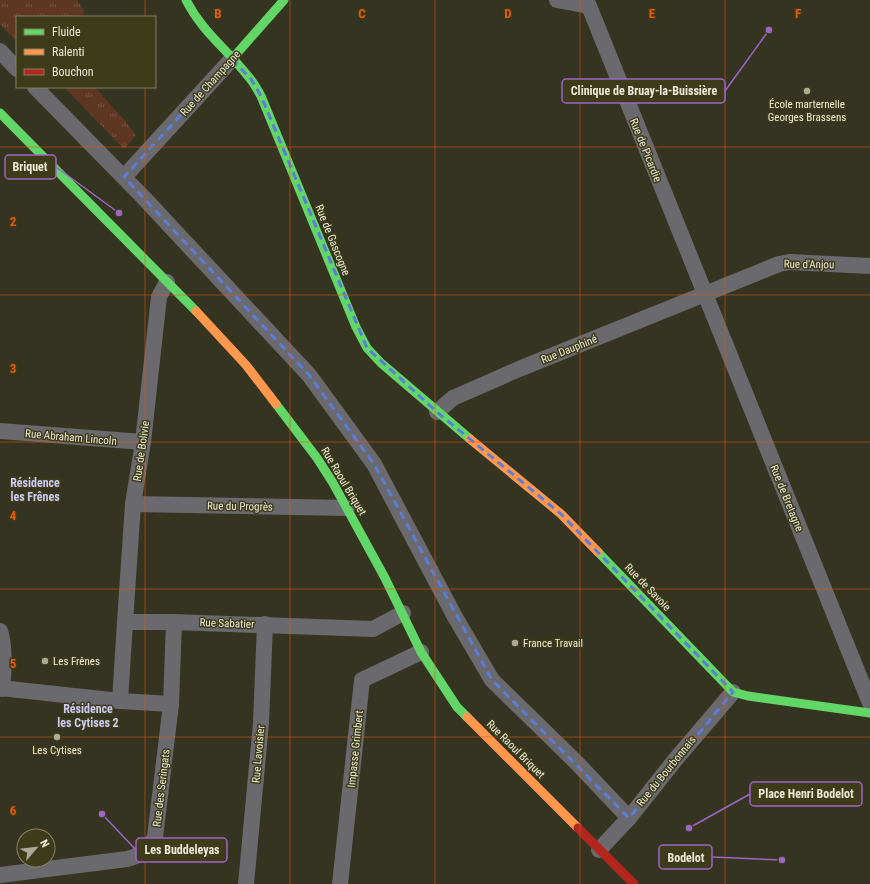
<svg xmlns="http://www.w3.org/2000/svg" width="870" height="884" viewBox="0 0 870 884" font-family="'Roboto Condensed',sans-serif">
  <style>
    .park { fill: url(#park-tufts) }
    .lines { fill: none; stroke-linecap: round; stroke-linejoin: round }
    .street { stroke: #6a696d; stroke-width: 16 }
    .fast { stroke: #63d668; stroke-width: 9 }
    .slow { stroke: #ff974d; stroke-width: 9 }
    .jam { stroke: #b3261e; stroke-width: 9 }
    .marked { fill: none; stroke: #5b7dd8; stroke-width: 3; stroke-dasharray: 8 5; stroke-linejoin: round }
    .grid { fill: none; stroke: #e8590c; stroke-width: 1; stroke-opacity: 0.55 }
    .poi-dot { fill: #abaa97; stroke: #3d3b19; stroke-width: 1.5 }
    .labels { text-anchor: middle; stroke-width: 3; stroke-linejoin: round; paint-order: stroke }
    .street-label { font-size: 11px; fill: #ebead7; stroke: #3d3b19 }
    .poi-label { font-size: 11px; fill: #ebead7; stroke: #3d3b19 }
    .neighbourhood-label { font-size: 12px; font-weight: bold; fill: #cbcbf6; stroke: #3d3b19 }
    .grid-label { font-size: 13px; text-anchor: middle; font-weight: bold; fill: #e8590c; stroke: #3d3b19; stroke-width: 3; stroke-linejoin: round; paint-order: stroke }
    .leader { fill: none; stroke: #9d65c6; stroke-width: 1.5 }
    .callout-dot { fill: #9d65c6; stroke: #3d3b19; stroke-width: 1.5 }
    .callout { fill: #3d3b19; stroke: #9d65c6; stroke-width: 1.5 }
    .callout-label { font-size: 12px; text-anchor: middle; font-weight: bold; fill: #ebead7 }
  </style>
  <defs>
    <pattern id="park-tufts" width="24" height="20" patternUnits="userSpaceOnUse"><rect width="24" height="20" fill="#5e3722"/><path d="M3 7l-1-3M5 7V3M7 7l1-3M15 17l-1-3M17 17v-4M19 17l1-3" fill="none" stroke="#755441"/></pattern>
  </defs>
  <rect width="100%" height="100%" fill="#353421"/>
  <g class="park">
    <path d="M0,0h77l7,10 -1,7h-66v25l-17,-18z"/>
    <path d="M64,87h31l30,34 11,14 -12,14z"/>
  </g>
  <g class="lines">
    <g class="street">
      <path d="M557,0l32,6 281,697"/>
      <path d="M0,51l17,18"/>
      <path d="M35,87l109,111 165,177 65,89 81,153 37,63 85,83 52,55"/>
      <path d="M124,177l108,-118"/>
      <path d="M437,412l16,-14 66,-29 260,-105 10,-2 81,4"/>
      <path d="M0,431l143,11"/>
      <path d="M133,504l214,4"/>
      <path d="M125,622l8,-118 10,-62 16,-145 8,-15"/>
      <path d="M0,631c5,14 4,42 2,58"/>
      <path d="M0,688l120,13 51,3"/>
      <path d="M120,701l5,-79h49l199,7 30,-16"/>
      <path d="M599,850l30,-32 46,-58 58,-68"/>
      <path d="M0,875l127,-16c15,-4 20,-8 28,-22l16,-133 3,-82"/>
      <path d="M246,884l15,-161 4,-99"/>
      <path d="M340,884l22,-204 59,-28"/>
    </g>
    <g class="fast">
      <path d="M186,0c17,33 40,48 61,75 6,6 10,14 14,21l95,231 11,21 14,15 89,76"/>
      <path d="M232,59l52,-59"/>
      <path d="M0,113l196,198"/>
      <path d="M276,404l41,54 16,25 52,95 36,74 36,55 10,10"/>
      <path d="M598,552l135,140 15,4 122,17"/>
    </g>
    <g class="slow">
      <path d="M196,311l50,54 30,39"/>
      <path d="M470,439l91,75 37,38"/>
      <path d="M467,717l111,111"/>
    </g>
    <path class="jam" d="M578,828l56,56"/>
  </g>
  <path class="marked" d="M232,59l19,20 10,17 106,252 70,64 124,102 172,178 -104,126 -137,-138 -118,-216 -65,-89 -185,-198z"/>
  <path class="grid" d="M145,0v17M290,0v884M435,0v884M580,0v884M725,0v884M145,87v797M0,147h870M0,295h870M0,442h870M0,589h870M0,737h870"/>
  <g class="poi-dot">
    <circle cx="807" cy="91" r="4"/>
    <circle cx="515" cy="643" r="4"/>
    <circle cx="45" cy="661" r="4"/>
    <circle cx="57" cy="737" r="4"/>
  </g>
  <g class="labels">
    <g class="street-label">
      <text transform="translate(210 83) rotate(-48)" y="4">Rue de Champagne</text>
      <text transform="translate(646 150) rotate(68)" y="4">Rue de Picardie</text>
      <text transform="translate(333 240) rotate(68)" y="4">Rue de Gascogne</text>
      <text transform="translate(809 264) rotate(1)" y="4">Rue d'Anjou</text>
      <text transform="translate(569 349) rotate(-22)" y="4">Rue Dauphiné</text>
      <text transform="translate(71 437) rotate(5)" y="4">Rue Abraham Lincoln</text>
      <text transform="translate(141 451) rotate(-82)" y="4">Rue de Bolivie</text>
      <text transform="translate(344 481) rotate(59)" y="4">Rue Raoul Briquet</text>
      <text transform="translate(787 498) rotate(68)" y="4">Rue de Bretagne</text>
      <text transform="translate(240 506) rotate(1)" y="4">Rue du Progrès</text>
      <text transform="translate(648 587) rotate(46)" y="4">Rue de Savoie</text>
      <text transform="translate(227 623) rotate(2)" y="4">Rue Sabatier</text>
      <text transform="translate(355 749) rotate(-84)" y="4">Impasse Grimbert</text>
      <text transform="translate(516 749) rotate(45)" y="4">Rue Raoul Briquet</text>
      <text transform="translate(258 754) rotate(-85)" y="4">Rue Lavoisier</text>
      <text transform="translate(666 771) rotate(-51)" y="4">Rue du Bourbonnais</text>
      <text transform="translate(161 788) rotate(-83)" y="4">Rue des Seringats</text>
    </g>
    <g class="poi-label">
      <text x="807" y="108">École marternelle<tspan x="807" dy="13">Georges Brassens</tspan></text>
      <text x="523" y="647" text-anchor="start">France Travail</text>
      <text x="53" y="665" text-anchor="start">Les Frênes</text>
      <text x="57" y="754">Les Cytises</text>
    </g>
    <g class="neighbourhood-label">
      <text x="35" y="487">Résidence<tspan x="35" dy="14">les Frênes</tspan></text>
      <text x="88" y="713">Résidence<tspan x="88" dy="14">les Cytises 2</tspan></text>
    </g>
  </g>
  <g class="grid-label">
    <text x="218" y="18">B</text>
    <text x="362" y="18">C</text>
    <text x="508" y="18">D</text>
    <text x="652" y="18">E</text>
    <text x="798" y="18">F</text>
    <text x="13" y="226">2</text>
    <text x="13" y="373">3</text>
    <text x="13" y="520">4</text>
    <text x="13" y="668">5</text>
    <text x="13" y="815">6</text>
  </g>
  <path class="leader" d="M769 30L725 91M119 213L56 167M689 828L750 794M102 814L136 850M782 860L712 857"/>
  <g class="callout-dot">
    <circle cx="769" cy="30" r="4"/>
    <circle cx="119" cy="213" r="4"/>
    <circle cx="689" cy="828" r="4"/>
    <circle cx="102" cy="814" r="4"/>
    <circle cx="782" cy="860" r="4"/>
  </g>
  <g class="callout">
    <rect x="562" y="79" width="163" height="24" rx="4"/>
    <rect x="5" y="155" width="51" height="24" rx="4"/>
    <rect x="750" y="782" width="112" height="24" rx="4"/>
    <rect x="136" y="838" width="91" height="24" rx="4"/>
    <rect x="659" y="845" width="53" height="24" rx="4"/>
  </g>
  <g class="callout-label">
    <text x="644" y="95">Clinique de Bruay-la-Buissière</text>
    <text x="30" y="171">Briquet</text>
    <text x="806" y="798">Place Henri Bodelot</text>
    <text x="182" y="854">Les Buddeleyas</text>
    <text x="686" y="862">Bodelot</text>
  </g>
  <rect x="16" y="16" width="140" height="72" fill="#3d3b19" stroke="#838165"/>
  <rect x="24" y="29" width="20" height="6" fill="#63d668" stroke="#838165"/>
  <text x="52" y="36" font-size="12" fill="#ebead7">Fluide</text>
  <rect x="24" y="49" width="20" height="6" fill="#ff974d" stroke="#838165"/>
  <text x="52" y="56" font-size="12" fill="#ebead7">Ralenti</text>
  <rect x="24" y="69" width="20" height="6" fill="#b3261e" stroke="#838165"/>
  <text x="52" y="76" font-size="12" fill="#ebead7">Bouchon</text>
  <g transform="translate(36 848) rotate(62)"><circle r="19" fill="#3d3b19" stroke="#838165"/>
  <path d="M0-3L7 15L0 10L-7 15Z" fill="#abaa97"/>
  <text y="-6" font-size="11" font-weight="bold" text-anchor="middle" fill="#ebead7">N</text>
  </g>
</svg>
